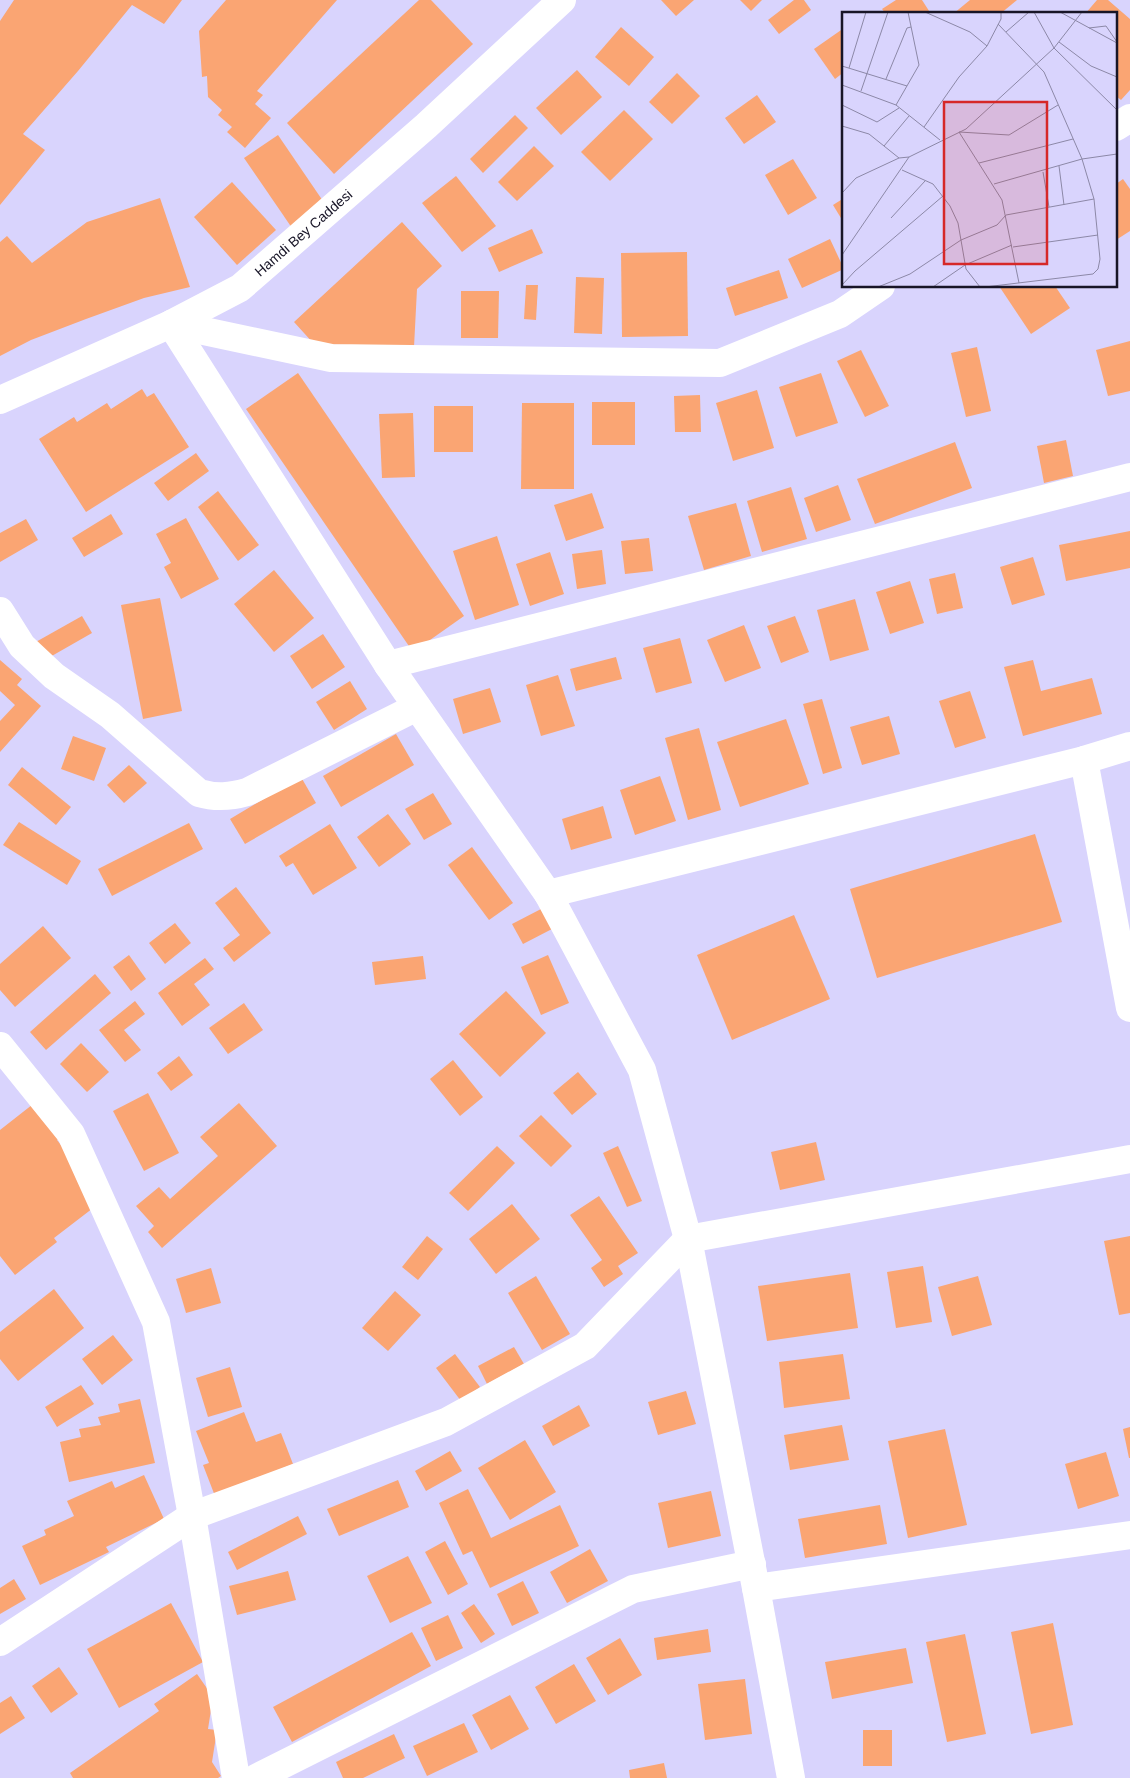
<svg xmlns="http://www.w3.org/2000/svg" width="1130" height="1778" viewBox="0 0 1130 1778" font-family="Helvetica,sans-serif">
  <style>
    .building { fill: #faa573 }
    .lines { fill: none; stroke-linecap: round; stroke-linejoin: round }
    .minor { stroke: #fff; stroke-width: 28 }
    .labels { text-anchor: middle; stroke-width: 4; stroke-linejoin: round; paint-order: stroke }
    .street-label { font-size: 14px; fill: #181527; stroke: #d9d4fd }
    .inset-road { fill: none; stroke: #8c88a7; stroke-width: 1 }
    .view { fill: #d62828; fill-opacity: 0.15; stroke: #d62828; stroke-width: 2.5 }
    .inset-edge { fill: none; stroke: #181527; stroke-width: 2.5 }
  </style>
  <rect width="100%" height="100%" fill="#d9d4fd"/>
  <g class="building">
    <path d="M14,0h168l-18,24 -32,-19 -54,66 -55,63 22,16 -45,55v-184z"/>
    <path d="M226,0h111l-80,91 6,4 -8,9 16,14 -26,30 -18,-16 5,-5 -14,-12 4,-5 -14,-13 -1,-21 -5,1 -3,-46z"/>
    <path d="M419,0h12l42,44 -139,130 -47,-51z"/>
    <path d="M661,0h33l-18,16z"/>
    <path d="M740,0h22l-11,11z"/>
    <path d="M794,0h10l7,10 -32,24 -11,-14z"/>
    <path d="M896,0h26l9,14h-45l-4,-5z"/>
    <path d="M970,0h47l-17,14h-47z"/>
    <path d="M1097,0h11l22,19v71l-9,10 -5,-4v-82h-31z"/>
    <path d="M621,27l33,30 -25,29 -34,-29z"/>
    <path d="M844,28v44l-9,7 -21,-30z"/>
    <path d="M577,70l25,27 -41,38 -25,-27z"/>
    <path d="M677,73l23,23 -28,28 -23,-22z"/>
    <path d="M757,95l19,27 -32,22 -19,-26z"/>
    <path d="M624,110l29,29 -43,42 -29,-29z"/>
    <path d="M515,115l13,13 -45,45 -13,-14z"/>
    <path d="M278,135l47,69 -33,24 -48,-70z"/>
    <path d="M534,146l20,20 -37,35 -19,-19z"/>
    <path d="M793,159l24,39 -29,17 -23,-40z"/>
    <path d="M456,176l40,50 -34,26 -40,-49z"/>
    <path d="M1123,179l7,10v42l-14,9v-56z"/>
    <path d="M232,182l44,48 -39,35 -43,-48z"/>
    <path d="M160,198l30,89 -46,11 -58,21 -55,21 -31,16v-114l7,-6 25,27 55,-41z"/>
    <path d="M844,198v25l-11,-18z"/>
    <path d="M402,222l40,44 -25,23 -3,58 -100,-3 -20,-22z"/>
    <path d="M532,229l11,24 -44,19 -11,-24z"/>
    <path d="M830,239l14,30 -42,19 -14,-29z"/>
    <path d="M687,252l1,84 -66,1 -1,-84z"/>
    <path d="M779,270l9,28 -53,18 -9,-28z"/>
    <path d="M576,277l28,1 -2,56 -28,-1z"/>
    <path d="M526,285h12l-2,35 -12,-1z"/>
    <path d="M999,286h56l15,22 -39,26z"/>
    <path d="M461,291h38l-1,47h-37z"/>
    <path d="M1130,341v50l-22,5 -12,-46z"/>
    <path d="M977,347l14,64 -25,6 -15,-64z"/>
    <path d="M861,350l28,56 -24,11 -28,-56z"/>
    <path d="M298,373l166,243 -51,36 -167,-243z"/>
    <path d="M821,373l17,50 -42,14 -17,-50z"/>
    <path d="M142,389l5,8 7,-4 35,54 -103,65 -47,-73 35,-22 3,5 30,-19 4,6z"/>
    <path d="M757,390l17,58 -41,13 -17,-58z"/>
    <path d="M700,395l1,37h-26l-1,-36z"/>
    <rect x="592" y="402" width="43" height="43"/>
    <path d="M522,403h52v86h-53z"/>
    <rect x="434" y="406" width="39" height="46"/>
    <path d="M413,413l2,64 -33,1 -3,-64z"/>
    <path d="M1066,440l7,36 -29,7 -7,-37z"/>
    <path d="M955,442l17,46 -97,36 -18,-45z"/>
    <path d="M196,453l13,18 -41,30 -14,-18z"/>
    <path d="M838,485l13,35 -35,12 -12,-34z"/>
    <path d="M791,487l16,52 -45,13 -15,-51z"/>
    <path d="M218,491l41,54 -21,16 -40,-54z"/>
    <path d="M592,493l12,35 -38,13 -12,-36z"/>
    <path d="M736,503l15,53 -47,14 -16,-54z"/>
    <path d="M111,514l12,20 -39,23 -12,-19z"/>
    <path d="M186,518l33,61 -38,20 -17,-32 7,-4 -15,-29z"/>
    <path d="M26,519l12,21 -38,22v-29z"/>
    <path d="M1130,531v37l-64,13 -7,-36z"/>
    <path d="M497,536l22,69 -44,15 -22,-69z"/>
    <path d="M649,538l4,33 -28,3 -4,-33z"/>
    <path d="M602,550l4,34 -29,5 -5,-35z"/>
    <path d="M550,552l14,42 -34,12 -14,-42z"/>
    <path d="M1033,557l12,38 -33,10 -12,-38z"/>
    <path d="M274,570l40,48 -40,34 -40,-48z"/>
    <path d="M955,573l8,35 -26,6 -8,-35z"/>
    <path d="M910,581l14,42 -34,11 -14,-42z"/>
    <path d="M160,598l22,113 -39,8 -22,-114z"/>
    <path d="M855,599l14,51 -39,11 -13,-51z"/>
    <path d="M82,616l10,17 -49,28 -9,-18z"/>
    <path d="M795,616l14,36 -28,11 -14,-37z"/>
    <path d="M744,625l17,43 -36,14 -18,-42z"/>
    <path d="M323,634l22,33 -33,22 -22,-33z"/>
    <path d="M680,638l12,45 -36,10 -13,-45z"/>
    <path d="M616,657l6,22 -46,12 -6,-22z"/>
    <path d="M0,660l22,19 -5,6 24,21 -41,46v-31l15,-16 -15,-14z"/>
    <path d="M1033,660l8,31 51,-13 10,36 -79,22 -19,-69z"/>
    <path d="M558,675l17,51 -34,10 -15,-51z"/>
    <path d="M350,681l17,28 -33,21 -18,-28z"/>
    <path d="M490,688l11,34 -38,12 -10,-35z"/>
    <path d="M970,691l16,47 -31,10 -16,-47z"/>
    <path d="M822,699l20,69 -19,6 -20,-70z"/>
    <path d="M889,716l11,38 -38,11 -12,-38z"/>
    <path d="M786,719l23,65 -69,23 -23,-65z"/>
    <path d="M699,728l22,82 -33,10 -23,-82z"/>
    <path d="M396,734l18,31 -73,42 -18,-31z"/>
    <path d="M73,736l33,12 -12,33 -33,-12z"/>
    <path d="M129,765l18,18 -23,20 -17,-18z"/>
    <path d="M22,767l49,40 -15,18 -48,-40z"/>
    <path d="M660,776l16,45 -41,14 -15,-45z"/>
    <path d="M301,777l15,26 -71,41 -15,-25z"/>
    <path d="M433,793l19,31 -28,16 -19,-31z"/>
    <path d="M603,806l9,32 -41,12 -9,-31z"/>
    <path d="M388,814l23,30 -32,23 -22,-30z"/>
    <path d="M19,822l62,39 -14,24 -64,-40z"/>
    <path d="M189,823l14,26 -91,47 -14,-27z"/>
    <path d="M330,824l27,44 -44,27 -20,-32 -7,4 -7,-11z"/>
    <path d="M1035,834l27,88 -185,56 -27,-89z"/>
    <path d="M472,847l41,56 -24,17 -41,-55z"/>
    <path d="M236,887l35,46 -37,29 -11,-14 17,-13 -25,-32z"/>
    <path d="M541,909l11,20 -29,15 -11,-20z"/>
    <path d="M794,915l36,84 -98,41 -35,-85z"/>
    <path d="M175,923l16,20 -26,21 -16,-21z"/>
    <path d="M43,926l28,32 -56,49 -15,-17v-26z"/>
    <path d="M129,955l17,24 -15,12 -18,-24z"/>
    <path d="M548,955l21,48 -28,12 -20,-48z"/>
    <path d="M423,956l3,23 -51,6 -3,-23z"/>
    <path d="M205,958l9,11 -20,15 16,21 -28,21 -24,-33z"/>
    <path d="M95,974l16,19 -65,57 -16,-18z"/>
    <path d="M506,991l40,42 -46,44 -41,-43z"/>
    <path d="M135,1001l10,13 -21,16 17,20 -16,12 -26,-32z"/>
    <path d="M244,1003l19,27 -35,24 -19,-26z"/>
    <path d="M81,1043l28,29 -22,20 -27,-28z"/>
    <path d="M179,1056l14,19 -22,16 -14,-18z"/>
    <path d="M453,1060l30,37 -23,19 -30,-37z"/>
    <path d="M578,1072l19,22 -25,21 -19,-22z"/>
    <path d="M148,1093l31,60 -35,18 -31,-60z"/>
    <path d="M37,1101l26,34 -6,5 24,31 -6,5 22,29 -43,33 3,4 -42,33 -15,-19v-126z"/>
    <path d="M239,1103l38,43 -115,102 -14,-16 6,-6 -18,-20 23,-19 11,12 48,-43 -18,-19z"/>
    <path d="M541,1115l31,31 -21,21 -32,-31z"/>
    <path d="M816,1142l9,38 -45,10 -9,-38z"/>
    <path d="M497,1146l18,17 -47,48 -19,-18z"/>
    <path d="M618,1146l24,55 -15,6 -24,-54z"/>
    <path d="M599,1196l39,57 -20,13 5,8 -19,13 -13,-19 11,-8 -32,-45z"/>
    <path d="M512,1204l28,35 -44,35 -27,-35z"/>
    <path d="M427,1236l16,13 -25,31 -16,-13z"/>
    <path d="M1130,1236v77l-11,2 -15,-74z"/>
    <path d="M923,1266l9,56 -36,6 -9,-56z"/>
    <path d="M211,1268l10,35 -35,10 -10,-34z"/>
    <path d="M850,1273l8,55 -91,13 -9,-55z"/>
    <path d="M536,1276l34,58 -28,16 -34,-57z"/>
    <path d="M978,1276l14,49 -40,11 -14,-49z"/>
    <path d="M54,1289l30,39 -66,53 -18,-22v-27z"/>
    <path d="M395,1291l26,24 -33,36 -26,-23z"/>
    <path d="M113,1335l20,25 -31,25 -20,-26z"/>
    <path d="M514,1347l10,17 -37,20 -9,-18z"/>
    <path d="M455,1354l25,33 -19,14 -25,-33z"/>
    <path d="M843,1354l7,45 -66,9 -5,-46z"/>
    <path d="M230,1367l12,40 -34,10 -12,-39z"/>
    <path d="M81,1385l13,19 -37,23 -12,-20z"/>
    <path d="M686,1391l10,33 -38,11 -10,-33z"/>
    <path d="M140,1399l15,64 -86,19 -9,-40 21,-5 -2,-8 22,-4 -3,-8 22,-5 -2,-8z"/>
    <path d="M579,1405l11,21 -37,20 -11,-20z"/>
    <path d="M244,1412l12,30 25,-9 12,31 -78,32 -12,-31 6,-2 -13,-32z"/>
    <path d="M842,1425l7,35 -59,10 -6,-35z"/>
    <path d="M1130,1427v31h-1l-6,-29z"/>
    <path d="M945,1429l22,96 -59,13 -20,-97z"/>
    <path d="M525,1440l31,52 -46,28 -32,-52z"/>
    <path d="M450,1451l12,20 -36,20 -11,-20z"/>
    <path d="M1106,1452l13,44 -41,13 -13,-45z"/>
    <path d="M144,1475l20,44 -58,28 3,5 -69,33 -18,-39 24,-11 -2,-5 30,-14 -7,-15 45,-20 3,7z"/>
    <path d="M398,1480l11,27 -70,29 -12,-27z"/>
    <path d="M468,1489l23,49 69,-33 19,41 -89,42 -18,-37 -9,4 -24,-52z"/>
    <path d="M711,1491l10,45 -53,12 -10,-45z"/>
    <path d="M880,1505l7,39 -82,14 -7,-39z"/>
    <path d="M298,1516l9,18 -70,36 -9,-18z"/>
    <path d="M445,1541l23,43 -20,11 -23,-43z"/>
    <path d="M590,1549l18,32 -41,22 -17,-31z"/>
    <path d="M408,1556l24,47 -42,20 -23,-47z"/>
    <path d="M288,1571l8,29 -59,15 -8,-29z"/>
    <path d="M14,1579l12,20 -26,15v-26z"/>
    <path d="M523,1581l16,32 -27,13 -15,-32z"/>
    <path d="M171,1603l32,59 -84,46 -32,-59z"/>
    <path d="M474,1604l21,30 -14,9 -20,-30z"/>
    <path d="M448,1615l15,33 -27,13 -15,-33z"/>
    <path d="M1053,1623l20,102 -42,9 -20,-102z"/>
    <path d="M708,1629l3,23 -54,8 -3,-22z"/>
    <path d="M412,1632l19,34 -139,76 -19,-35z"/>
    <path d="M965,1634l21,100 -39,8 -21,-100z"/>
    <path d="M620,1638l22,37 -34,20 -22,-37z"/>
    <path d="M906,1648l7,35 -81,16 -7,-37z"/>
    <path d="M574,1664l22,37 -40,23 -21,-37z"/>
    <path d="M59,1667l19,27 -27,19 -19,-27z"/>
    <path d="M197,1674l16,23 -5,32 9,1 -5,32 9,14 -3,2h-145l-3,-5 89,-62 -5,-7z"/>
    <path d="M745,1679l7,55 -47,6 -7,-56z"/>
    <path d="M510,1695l19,34 -38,21 -19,-35z"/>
    <path d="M11,1696l14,22 -25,16v-31z"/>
    <path d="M464,1723l14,29 -51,24 -14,-30z"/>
    <rect x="863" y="1730" width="29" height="36"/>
    <path d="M394,1734l11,24 -42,20h-20l-7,-16z"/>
    <path d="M664,1763l3,15h-37l-1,-8z"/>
  </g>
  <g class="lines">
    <g class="minor">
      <path d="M1116,127l14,-9"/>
      <path d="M171,324l217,341 160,229 94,176 46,169 68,349 35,190"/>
      <path d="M171,324l160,34 389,5 120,-49 41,-28"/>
      <path id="s1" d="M0,400l171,-76 69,-36 186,-162 136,-126"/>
      <path d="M0,611l22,35 32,30 56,39 89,78c17,5 31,4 48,-1l170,-85"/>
      <path d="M388,665l742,-188"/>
      <path d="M1084,760l46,248"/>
      <path d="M548,894l536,-134 46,-14"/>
      <path d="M0,1046l71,88 85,188 36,194 44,262"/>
      <path d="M756,1588l374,-53"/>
      <path d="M0,1642l192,-126 254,-94 139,-76 103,-107 442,-80"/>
      <path d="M256,1778l377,-189 119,-25"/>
    </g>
  </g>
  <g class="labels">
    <g class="street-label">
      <text dy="5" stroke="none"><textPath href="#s1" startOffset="349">Hamdi Bey Caddesi</textPath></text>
    </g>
  </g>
  <g transform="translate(842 12)">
    <rect width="275" height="275" fill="#d9d4fd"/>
    <path class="inset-road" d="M83,0l45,20 17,14M192,0l20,36 63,62M218,0l57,31M247,16l17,-2 11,16M164,20l23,-20M217,30l32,24 26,11M0,54l65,20M7,56l17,-56M44,67l21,-51 4,-1M0,73l54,20 44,35M19,79l27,-79M0,93l35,17 22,-14M54,93l23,-40 -11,-53M0,114l27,8 30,24 10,-1M82,115l35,-50 28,-31 14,-27v-7M117,120l43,68 17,83M117,120l50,3 49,-30M42,134l25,-30M137,151l94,-24M217,154l5,39M60,158l31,14 17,22 8,17 8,46 14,18M201,160l6,35M152,172l88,-25 35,-5M0,181l14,-15 43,-20M49,206l34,-37M171,235l85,-12M0,243l67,-98 57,-28 88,-81 28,-36M0,273l13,-14 88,-75M36,275l32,-13 51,-34 36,-15 9,-10 88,-16M91,275l32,-22 47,-20M143,275l108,-13 5,-5 2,-10 -6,-60 -12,-40 -38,-87 -46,-48"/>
    <path class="view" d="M102,90h103v162h-103z"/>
    <rect width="275" height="275" class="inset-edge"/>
  </g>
</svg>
